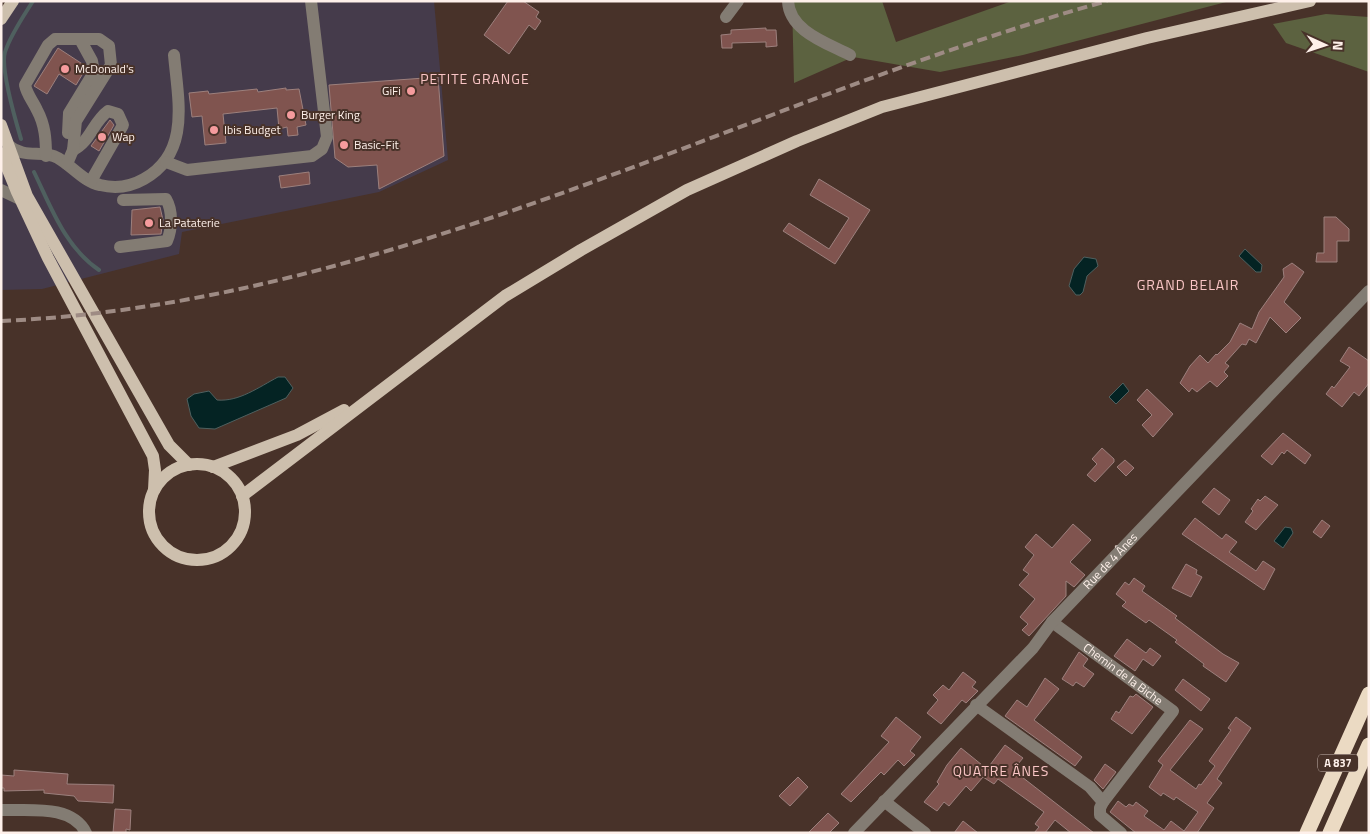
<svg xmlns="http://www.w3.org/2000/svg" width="1370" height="834" viewBox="0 0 1370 834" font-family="'Titillium Web',sans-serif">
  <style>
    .industrial { fill: #453b4b }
    .green { fill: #5c6240 }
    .water { fill: #042323; stroke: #4f605f }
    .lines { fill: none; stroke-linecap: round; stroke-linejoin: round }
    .stream { stroke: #4f605f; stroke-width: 4 }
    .building { fill: #80544f; stroke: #9c807d }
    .minor { stroke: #837c73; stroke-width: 12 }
    .major { stroke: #cdbfad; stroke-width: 12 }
    .highway { stroke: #ebdac3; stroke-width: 15 }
    .rail { stroke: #9e8b84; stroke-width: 4; stroke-dasharray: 10 5; stroke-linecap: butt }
    .poi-dot { fill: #f59b9d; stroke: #483229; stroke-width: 2 }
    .labels { text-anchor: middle; stroke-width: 4; stroke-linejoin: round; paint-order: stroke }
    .shield { fill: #483229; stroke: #c7b7b0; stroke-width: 1 }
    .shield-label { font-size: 11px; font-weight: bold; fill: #fef0ea }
    .poi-label { font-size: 12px; fill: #fef0ea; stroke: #483229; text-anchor: start }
    .street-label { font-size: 12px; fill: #fef0ea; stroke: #483229 }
    .neighbourhood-label { font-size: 14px; letter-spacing: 1px; fill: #f9c5c5; stroke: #483229 }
  </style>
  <rect width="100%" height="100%" fill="#483229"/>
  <path class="industrial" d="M18,1h416l14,159 -69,32 -197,40 -3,22 -137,35 -41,1v-277z"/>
  <g class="green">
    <path d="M792,1h90l14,41 116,-41h218l-207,54 -83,17 -87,-15 -59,26z"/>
    <path d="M1326,14l43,3v55l-83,-29 -13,-19z"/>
  </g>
  <g class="water">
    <path d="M1245,249l17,16 -1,7h-5l-17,-16z"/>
    <path d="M1084,257l12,2 2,7 -11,10 -4,16 -3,3h-4l-7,-9 5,-17z"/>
    <path d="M278,377h7l8,11 -7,10 -71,31 -16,-1 -8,-12 -4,-17 7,-5 15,-3 8,9c22,2 42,-13 61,-23z"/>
    <path d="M1123,383l6,8 -13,13 -7,-7z"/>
    <path d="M1285,527l6,1 2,5 -10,15 -9,-7z"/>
  </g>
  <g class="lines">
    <g class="stream">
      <path d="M21,139c-5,-17 -21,-71 -16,-87 6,-18 18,-35 28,-51"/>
      <path d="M34,172c17,35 31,75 65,98"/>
    </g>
  </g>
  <g class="building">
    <path d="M508,1h15l16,11 -3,5 5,4 -6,9 -6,-5 -20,29 -25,-19z"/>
    <path d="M766,28v2h10l1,16 -11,1v-5l-34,1v5h-10l-1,-13 10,-1v-4z"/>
    <path d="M58,48l26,17 1,5 -9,15 -17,-11 -12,20 -13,-8z"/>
    <path d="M438,77l6,79 -65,33 -2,-24 -29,2 -13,-9 -6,-73z"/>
    <path d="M286,88v2l13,-1 7,36 -9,2 1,8 -10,1 -1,-9 -8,2 -2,-21 -54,6 3,29 -21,2 -3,-29 -10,1 -3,-24 19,-2 1,3 48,-5 1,3z"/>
    <path d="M110,120l4,5 -15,26 -8,-5z"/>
    <path d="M309,172l1,12 -29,4 -2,-12z"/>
    <path d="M819,179l51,31 -35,54 -52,-33 6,-8 40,26 20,-31 -39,-23z"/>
    <path d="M160,207l3,13 -2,14 -30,1 1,-25z"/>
    <path d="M1324,217h12l13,12v12h-12v21h-21l1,-9h7z"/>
    <path d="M1292,263l12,9 -20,30 17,16 -15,15 -16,-16 -14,26 -7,-4 -3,6 -4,-1 -17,19 4,3 -5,6 4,4 -11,11 -7,-6 -13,11 -5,-4 -3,4 -9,-9 10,-17 10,-11 8,8 8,-9 1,1 13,-13 10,-19 12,6 7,-17 25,-35 -1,-8z"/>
    <path d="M1349,347l20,14v22l-10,13 -5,-4 -12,15 -16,-13 6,-8 2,2 16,-21 -10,-6z"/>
    <path d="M1147,389l26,25 -20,23 -11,-12 10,-10 -15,-15z"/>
    <path d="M1283,433l28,22 -6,9 -18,-14 -3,4 -2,-2 -10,13 -11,-9z"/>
    <path d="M1102,448l12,11v3l-19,20 -8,-7 10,-11 -5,-5z"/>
    <path d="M1125,460l9,8 -8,8 -9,-9z"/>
    <path d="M1214,488l16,12 -11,15 -17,-13z"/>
    <path d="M1265,496l13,9 -22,25 -11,-8 8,-11 -2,-2 7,-10 2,2z"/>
    <path d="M1195,518l27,21 4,-5 11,8 -8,10 27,19 7,-10 12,8 -11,21 -82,-56z"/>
    <path d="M1322,520l8,6 -9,12 -8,-6z"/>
    <path d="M1073,524l18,16 -21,22 15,13 -11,12 -8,-6v15l-37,40 -7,-6 6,-6 -8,-7 15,-18 -16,-14 10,-11 -6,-4 11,-15 -9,-8 11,-13 16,14z"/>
    <path d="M1186,564l11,6 -1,4 6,3 -11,20 -19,-9z"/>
    <path d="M1134,578l11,8 -3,5 35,25 -2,2 48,36 16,9 -13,19 -23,-16 1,-2 -29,-22 2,-2 -28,-20 -3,3 -24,-17 4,-4 -10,-8 9,-12 4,3z"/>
    <path d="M1127,639l19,14 4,-5 11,8 -8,10 -10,-7 -8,12 -21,-15z"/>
    <path d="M1079,652l9,7 -5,7 11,8 -10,13 -8,-5 -3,4 -11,-7z"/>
    <path d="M963,672l13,10 -4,5 6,4 -12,12 -4,-3 -21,24 -14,-11 11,-13 -5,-5 10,-10 6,5z"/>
    <path d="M1045,678l14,11 -25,31 48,37 -7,9 -70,-50 12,-16 10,7z"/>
    <path d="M1183,679l27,20 -9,12 -26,-21z"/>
    <path d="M1136,694l17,13 -21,27 -21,-15 5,-8 3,2 11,-17 3,1z"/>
    <path d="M896,717l25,20 -11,14 5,4 -11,11 -6,-6 -14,15 -3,-3 -30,30 -10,-8 48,-52 -8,-6z"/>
    <path d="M1236,717l15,11 -34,51 5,4 -15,20 7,5 -17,25h-61l-26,-21 8,-11 8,6 3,-3 4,2 3,-4 12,9 -4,5 20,14 7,-9 13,10 14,-19 -22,-15 -2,3 -11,-7 -2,3 -12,-9 14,-22 -5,-4 32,-41 13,9 -33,41 26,19 3,-5 2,1 14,-19 -6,-5 22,-31 -3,-2z"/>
    <path d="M1005,745l18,13 -10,12 81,63h-23l-16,-13 -10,13h-11l5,-6 -4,-3 9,-12 -46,-33 -4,5 -11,-7 -12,14 -5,-5 -17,20 -5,-4 -7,9 -13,-9 15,-18 -2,-2 10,-17 14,-17 26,21z"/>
    <path d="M1105,764l11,8 -13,17 -9,-9z"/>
    <path d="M14,770l54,4 -1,10 47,1 -1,18 -35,-2 -4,-5 -30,-3v-3l-40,1v-3h-3v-13l13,1z"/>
    <path d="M798,777l10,10 -18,19 -11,-10z"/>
    <path d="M115,809l16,1 -1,20 -4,-1v4h-13z"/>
    <path d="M828,813l11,10 -10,10h-21z"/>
    <path d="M963,821l15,12h-24z"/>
  </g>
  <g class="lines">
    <g class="minor">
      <path d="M788,1c1,30 39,42 62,54"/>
      <path d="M726,17l12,-16"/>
      <path d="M68,133l1,-20 25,-41 -2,-11 -11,-20"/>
      <path d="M8,145c18,15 33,4 50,13 14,8 26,24 42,27 16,4 30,2 44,-6 47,-26 34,-79 30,-124"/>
      <path d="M73,150c17,-8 20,-28 35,-39l10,3 5,11 -32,56"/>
      <path d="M46,156c0,-17 -1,-31 -9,-46 -4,-9 -10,-15 -12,-25l23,-40 7,-6h44l10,7 2,19 -35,56 -3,29 -6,14"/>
      <path d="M166,162l21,8 125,-14 10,-7 5,-12 -16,-136"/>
      <path d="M1,190l19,9"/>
      <path d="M120,247l47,-6c5,-12 6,-30 -1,-42l-43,1"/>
      <path id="s1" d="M1052,622l121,89 -70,91"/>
      <path d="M976,705l114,82 13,15 -3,6v7l21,18"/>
      <path d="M884,801l41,32"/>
      <path d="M1,810c28,1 71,-6 85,23"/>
      <path id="s2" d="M854,833l179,-185 19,-26 317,-331"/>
    </g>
    <g class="major">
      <path d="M1,19l12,-18"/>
      <path d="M1,125l26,71 142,249 20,20"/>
      <path d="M1,153l16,39 31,66 105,198 2,14 -1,20"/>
      <circle cx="197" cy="512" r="48"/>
      <path d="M213,467l84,-32 47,-25"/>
      <path d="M242,496l263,-200 76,-46 106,-60 110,-49 85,-34 265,-69 163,-37"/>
    </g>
    <g class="highway">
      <path d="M1307,833l62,-139"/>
      <path d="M1330,833l39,-88"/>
    </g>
    <path class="rail" d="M1,321c389,-17 737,-217 1106,-320"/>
  </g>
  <g class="poi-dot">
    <circle cx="65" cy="69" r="5"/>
    <circle cx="411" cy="91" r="5"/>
    <circle cx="291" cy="115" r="5"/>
    <circle cx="214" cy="130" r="5"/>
    <circle cx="102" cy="137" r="5"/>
    <circle cx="344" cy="145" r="5"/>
    <circle cx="149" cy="223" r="5"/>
  </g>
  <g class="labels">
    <rect class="shield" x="1318" y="754.5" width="40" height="17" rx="4"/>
    <g class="shield-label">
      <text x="1338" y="767">A 837</text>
    </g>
    <g class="poi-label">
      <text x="75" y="73">McDonald's</text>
      <text x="401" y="95" text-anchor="end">GiFi</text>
      <text x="301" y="119">Burger King</text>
      <text x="224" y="134">Ibis Budget</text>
      <text x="112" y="141">Wap</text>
      <text x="354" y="149">Basic-Fit</text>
      <text x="159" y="227">La Pataterie</text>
    </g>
    <g class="street-label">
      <text dy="4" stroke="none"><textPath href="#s2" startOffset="374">Rue de 4 Ânes</textPath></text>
      <text dy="4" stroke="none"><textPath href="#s1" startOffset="88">Chemin de la Biche</textPath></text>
    </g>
    <g class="neighbourhood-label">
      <text x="475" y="84">PETITE GRANGE</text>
      <text x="1188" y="290">GRAND BELAIR</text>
      <text x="1001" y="776">QUATRE ÂNES</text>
    </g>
  </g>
  <rect width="1370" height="834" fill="none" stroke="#fef0ea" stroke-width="5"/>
  <g transform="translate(1325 45) rotate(93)" stroke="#483229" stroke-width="4" paint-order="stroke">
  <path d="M0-4L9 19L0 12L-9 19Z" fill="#fef0ea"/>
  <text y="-8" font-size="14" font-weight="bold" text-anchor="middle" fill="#fef0ea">N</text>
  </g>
</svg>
